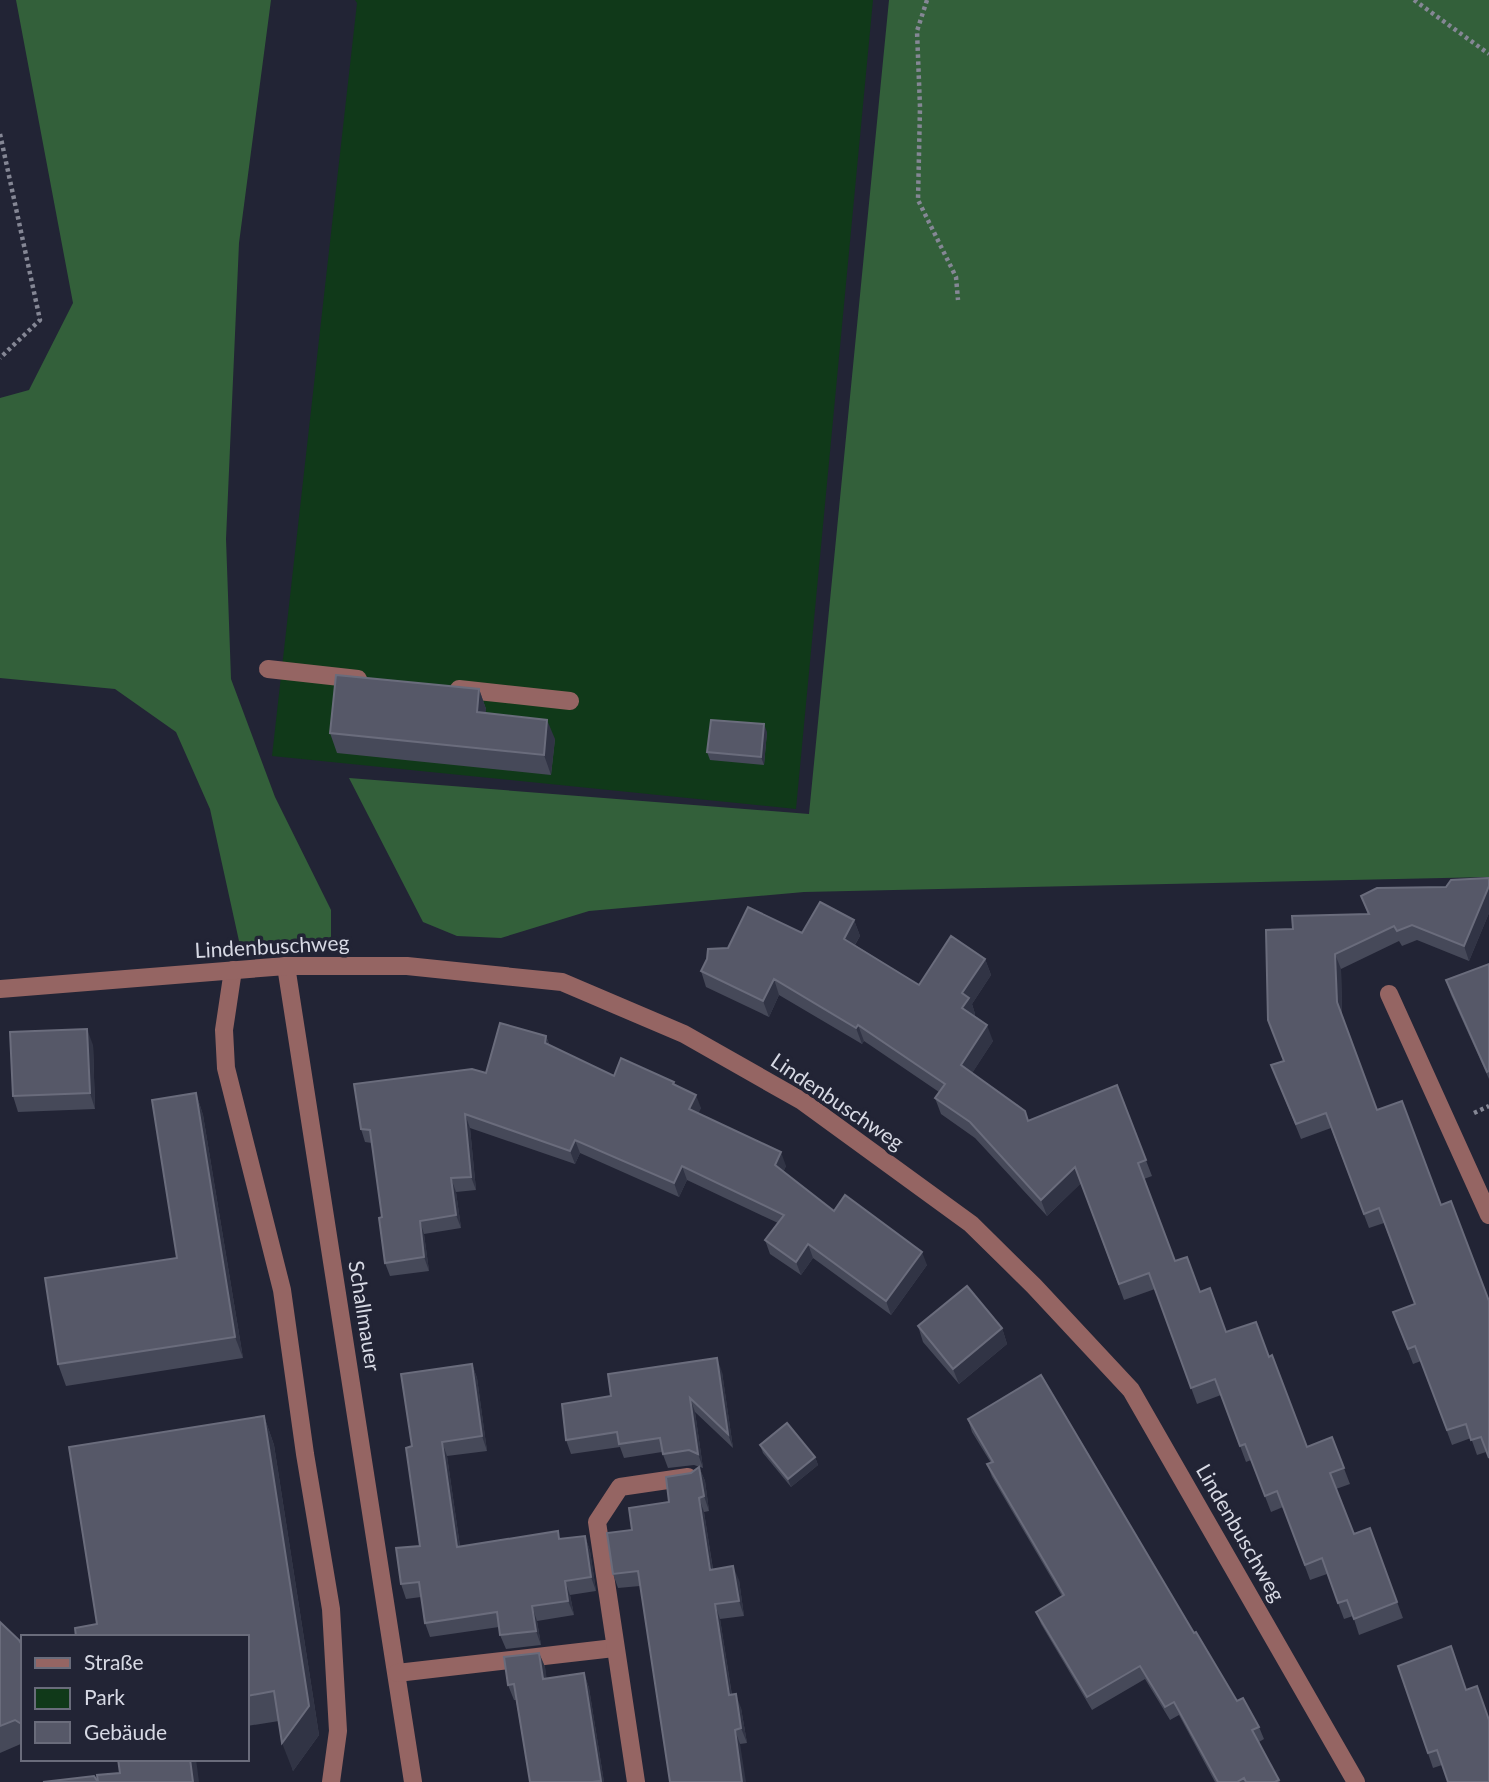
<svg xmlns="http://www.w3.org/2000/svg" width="1489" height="1782" viewBox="0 0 1489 1782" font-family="Lato,sans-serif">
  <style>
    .green { fill: #103919 }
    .forest { fill: #33603a }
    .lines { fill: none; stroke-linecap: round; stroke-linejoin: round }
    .path { stroke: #858795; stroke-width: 4.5; stroke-dasharray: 3.5 3.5; stroke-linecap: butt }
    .minor { stroke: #956563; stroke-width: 18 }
    .wall { fill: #464959 }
    .shaded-wall { fill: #313445 }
    .building { fill: #565868; stroke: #6a6c7c; stroke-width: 2 }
    .labels { text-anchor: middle; stroke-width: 7; stroke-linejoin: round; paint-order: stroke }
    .street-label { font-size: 21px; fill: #d7d9e4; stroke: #222435 }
  </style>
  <rect width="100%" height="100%" fill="#222435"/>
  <path class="green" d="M355,0h518l-77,809 -524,-53 85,-753z"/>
  <g class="forest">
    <path d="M16,0h255l-32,243 -13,296 5,140 44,118 56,113v28l-42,8 -50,-5 -29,-132 -34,-77 -61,-43 -115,-11v-280l29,-8 44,-87z"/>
    <path d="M889,0h600v877l-685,15 -215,19 -88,27 -44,-2 -34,-14 -74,-144 460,36z"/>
  </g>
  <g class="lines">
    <g class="path">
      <path d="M927,0l-10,31 3,76 -2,93 38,77 2,23"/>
      <path d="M1414,0l75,54"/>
      <path d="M0,134l40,186 -40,38"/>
      <path d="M1474,1113l15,-7"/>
    </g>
    <g class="minor">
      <path d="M268,669l90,10"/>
      <path d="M459,689l111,12"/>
      <path d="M286,966l127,816"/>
      <path d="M233,970l-9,60 2,38 56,222 23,164 26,155 7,122 -7,51"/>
      <path d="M0,989l286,-23h121l155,16 122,52 118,67 169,123 63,62 97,104 225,392"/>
      <path d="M1389,994l100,221"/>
      <path d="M397,1673l217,-25"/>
      <path d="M636,1782l-39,-260 23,-35 68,-10"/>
    </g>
  </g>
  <g class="wall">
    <path d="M479,689l7,20 -1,4 70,26 -4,36 -214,-22 -7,-20z"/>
    <path d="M767,732l-3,33 -54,-5 -3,-8z"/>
    <path d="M1489,878v35l-20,48 -52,-21 -15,6 -3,-5 -58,28 1,47 144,436 -9,3 -6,-17 -19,7 -31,-84 -8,3 -20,-52 22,-8 -31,-81 -15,5 -38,-100 -30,11 -30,-74 13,-4 9,-132 75,-15 -7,-18 85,-9z"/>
    <path d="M854,920l6,16 -5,9 64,40 66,-26 6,16 -19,29 3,10 -1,2 19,25 -21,32 57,48 88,-36 35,91 -8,3 31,82 25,31 26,40 43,25 38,90 25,-10 18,47 -14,5 18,45 16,-6 33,90 -44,17 -6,-19 -9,3 -17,-45 -17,6 -27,-73 -12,5 -20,-52 -5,2 -25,-67 -24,9 -42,-115 -31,11 -43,-117 -34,33 -72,-78 -34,-24 -6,-16 4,-6 -75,-51 -2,3 -83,-49 -10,22 -63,-30 -5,-16 27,-23 74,-15z"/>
    <path d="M1489,964v115l-38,-84 -5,-15z"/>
    <path d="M546,1036l4,10 64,30 61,10 26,22 -3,5 88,53 -3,6 51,39 93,54 -36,50 -78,-57 -12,17 -31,-21 -5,-14 13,-17 -91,-43 -8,17 -99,-44 -5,11 -105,-36 6,62 -20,2 5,36 -37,6 5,37 -39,5 -5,-13 -3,-46 -10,-74 -7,-1 -4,-13 125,-56z"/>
    <path d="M93,1045l2,64 -77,3 -5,-16z"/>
    <path d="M196,1093l7,22 40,243 -177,28 -8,-22 119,-106z"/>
    <path d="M918,1326l84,2 5,16 -48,40 -36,-42z"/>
    <path d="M472,1364l5,14 10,73 -40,5 13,90 101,-7 24,-3 5,15 6,40 -26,4 4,20 -37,6 4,24 -35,4 -6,-14 -1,-8 -69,10 -5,-14 -4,-26 -15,2 -5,-15 19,-38 -8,-100z"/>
    <path d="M722,1372l11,76 -38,-36 8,56 -9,-3 -26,3 -6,-16 -38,6 -4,-11 -49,7 -5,-14 45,-44z"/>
    <path d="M264,1416l10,29 45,290 -26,36 -14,-50 -32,5v-89l-150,-13z"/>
    <path d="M968,1419l226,214 43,68 22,26 5,12 -5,3 21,40h-65l-36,-67 -9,5 -25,-41 -53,31 -51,-86 -5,-12 26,-16 -70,-119 -5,-13 4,-1 -19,-31z"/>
    <path d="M760,1445l55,12 3,8 -27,22 -28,-34z"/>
    <path d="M699,1467l6,14 4,30 -5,1 9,57 26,11 5,36 -24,3 12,76 9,13 6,35 -7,1 -100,-158 -22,2 -5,-14 19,-44 37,-28 22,-29z"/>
    <path d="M0,1622l23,25v96l-23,10z"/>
    <path d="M539,1653l6,14 1,12 38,-6 5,15 15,94h-74l-14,-82h-2l-6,-15z"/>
    <path d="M1398,1666l91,116 -47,-17 -9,3z"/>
  </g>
  <g class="shaded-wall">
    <path d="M479,689l7,20 -2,23 -7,-20z"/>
    <path d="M547,720l8,19 -4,36 -7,-20z"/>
    <path d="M764,724l3,8 -3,33 -3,-8z"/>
    <path d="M1489,886v27l-20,48 -5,-15z"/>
    <path d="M854,920l6,16 -11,18 -5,-15z"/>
    <path d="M1335,954l6,15 1,47 -5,-14z"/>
    <path d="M985,959l6,16 -19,29 3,10 -7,10 -6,-16v-15z"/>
    <path d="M774,979l5,16 -10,22 -6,-16z"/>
    <path d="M858,1025l6,16 -2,3 -6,-16z"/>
    <path d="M987,1025l6,16 -26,40 -6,-16z"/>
    <path d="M87,1029l6,16 2,64 -5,-16z"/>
    <path d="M546,1036l5,14 -6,-7z"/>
    <path d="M196,1093l7,22 40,243 -8,-21z"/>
    <path d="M696,1095l5,13 -7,14 -5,-13z"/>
    <path d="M465,1114l5,14 6,62 -5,-13z"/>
    <path d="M575,1140l5,13 -5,11 -5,-13z"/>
    <path d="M781,1152l5,14 -6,13 -5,-14z"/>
    <path d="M682,1166l5,14 -8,17 -5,-14z"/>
    <path d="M1075,1167l6,16 -34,33 -6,-16z"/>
    <path d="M451,1178l5,14 5,36 -5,-13z"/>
    <path d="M420,1221l4,13 5,37 -5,-14z"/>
    <path d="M808,1244l5,14 -12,17 -5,-13z"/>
    <path d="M922,1252l5,13 -36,50 -5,-14z"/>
    <path d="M1002,1328l5,16 -48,40 -6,-15z"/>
    <path d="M717,1358l5,14 11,76 -5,-14z"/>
    <path d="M472,1364l5,14 10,73 -5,-15z"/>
    <path d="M690,1398l5,14 8,56 -5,-14z"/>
    <path d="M264,1416l10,29 45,290 -26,36 -11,-28z"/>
    <path d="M442,1442l5,14 15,105 -5,-14z"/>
    <path d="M815,1457l3,8 -27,22 -3,-8z"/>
    <path d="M699,1467l6,14 4,30 -5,-15z"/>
    <path d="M699,1498l5,14 11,72 -5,-14z"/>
    <path d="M585,1536l5,15 6,40 -5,-14z"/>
    <path d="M733,1566l6,14 5,36 -5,-15z"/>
    <path d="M565,1581l5,14 4,20 -6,-14z"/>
    <path d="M715,1604l5,15 14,91 -5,-15z"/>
    <path d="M532,1606l5,15 4,24 -5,-14z"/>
    <path d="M539,1653l6,14 4,27 -6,-15z"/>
    <path d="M584,1673l5,15 15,94h-3v-1z"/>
    <path d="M736,1694l5,14 6,35 -6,-15z"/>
    <path d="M735,1730l5,14 6,38h-4z"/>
    <path d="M190,1759h6l3,23h-6z"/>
  </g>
  <g class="building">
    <path d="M336,675l143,14 -2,23 70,8 -3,35 -214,-22z"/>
    <path d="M711,720l53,4 -3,33 -54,-5z"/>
    <path d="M1489,878v8l-25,60 -52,-21 -15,6 -3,-5 -59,28 2,48 40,108 25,-9 39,104 10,-4 38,100v157l-8,-21 -10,3 -5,-16 -19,6 -32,-84 -7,3 -15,-37 22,-8 -36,-96 -15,6 -38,-101 -30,11 -25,-59 13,-4 -16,-41 -2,-90 27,-1 -1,-13 77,-2 -8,-18 16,-8 69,-1 5,-7z"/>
    <path d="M820,902l34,18 -10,19 75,46 32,-49 34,23 -23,34 7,5 -7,10 25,17 -26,40 64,46 3,10 89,-36 29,75 -8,3 37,98 12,-4 13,35 10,-4 16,44 30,-10 13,35 3,-2 35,92 25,-10 12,31 -14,5 24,61 16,-6 27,74 -43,17 -7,-19 -9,3 -16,-45 -17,7 -28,-74 -12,5 -20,-52 -5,2 -25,-67 -24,9 -42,-115 -30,11 -44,-117 -34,33 -71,-78 -35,-24 10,-14 -87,-59 -2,3 -82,-49 -11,22 -62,-30 6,-12 1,-10 20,-1 20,-41 54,26z"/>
    <path d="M1489,964v107l-2,1 -41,-92z"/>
    <path d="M500,1023l46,13 -1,7 69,33 7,-18 53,24 -1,2 23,11 -7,14 92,43 -6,13 59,46 11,-16 77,57 -36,49 -78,-57 -12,18 -31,-22 19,-25 -102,-49 -8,17 -99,-43 -5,11 -105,-37 6,63 -20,1 5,37 -36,6 4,36 -39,6 -6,-45 3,-1 -12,-87 -9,-1 -7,-45 118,-15 14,4z"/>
    <path d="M87,1029l3,64 -77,3 -3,-64z"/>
    <path d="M196,1093l39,244 -177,27 -13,-86 132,-20 -25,-158z"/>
    <path d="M967,1286l35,42 -49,41 -35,-43z"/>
    <path d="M717,1358l11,76 -38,-36 8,56 -9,-4 -26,4 -3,-16 -41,6 -2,-12 -51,8 -4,-36 49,-8 -3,-22z"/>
    <path d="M472,1364l10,72 -40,6 15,105 101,-16 1,8 26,-3 6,41 -26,4 3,20 -36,5 4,25 -36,4 -3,-23 -72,11 -6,-41 -18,2 -5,-36 24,-2 -14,-98 6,-2 -11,-72z"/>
    <path d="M1041,1375l153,258 2,-1 41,69 6,-3 16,29 -7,3 27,50 -4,2h-29l-2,-4 -7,4h-19l-44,-80 -9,5 -25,-41 -53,31 -51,-85 28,-17 -77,-131 6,-2 -25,-43z"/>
    <path d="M264,1416l45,290 -27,37 -8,-52 -27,5v-59h-171l-1,-9 22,-4 -28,-177z"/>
    <path d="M787,1423l28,34 -27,22 -28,-34z"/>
    <path d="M699,1467l5,29 -5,2 11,72 23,-4 6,35 -24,3 14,91 7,-1 5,34 -6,2 7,52h-72l-32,-211 -25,3 -6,-41 25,-3 -3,-22 40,-6 -3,-25 25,-4z"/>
    <path d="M0,1622l19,18 4,7v78l-8,-5 -15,6z"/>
    <path d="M1451,1646l15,44 11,-4 12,34v62h-41l-11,-32 -9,3 -30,-87z"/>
    <path d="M539,1653l4,26 41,-6 17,108 -9,1h-62l-16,-98 -6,1 -4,-28z"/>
    <path d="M118,1759h72l3,23h-95l-1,-7 23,-2z"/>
    <path d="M94,1776l4,6h-55z"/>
  </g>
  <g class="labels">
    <g class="street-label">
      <text transform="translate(272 947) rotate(-3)" y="7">Lindenbuschweg</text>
      <text transform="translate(837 1102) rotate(34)" y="7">Lindenbuschweg</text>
      <text transform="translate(364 1316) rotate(81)" y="7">Schallmauer</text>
      <text transform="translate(1240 1533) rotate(60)" y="7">Lindenbuschweg</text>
    </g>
  </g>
  <rect x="21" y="1635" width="228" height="126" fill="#222435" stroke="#6a6c7b" stroke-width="2"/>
  <rect x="35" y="1658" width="35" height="10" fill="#956563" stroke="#6a6c7b" stroke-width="2"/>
  <text x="84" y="1670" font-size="21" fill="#d7d9e4">Straße</text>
  <rect x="35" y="1688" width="35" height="21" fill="#103919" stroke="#6a6c7b" stroke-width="2"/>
  <text x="84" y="1705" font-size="21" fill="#d7d9e4">Park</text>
  <rect x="35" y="1722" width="35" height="21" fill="#565868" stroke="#6a6c7b" stroke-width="2"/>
  <text x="84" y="1740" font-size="21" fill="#d7d9e4">Gebäude</text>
</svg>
